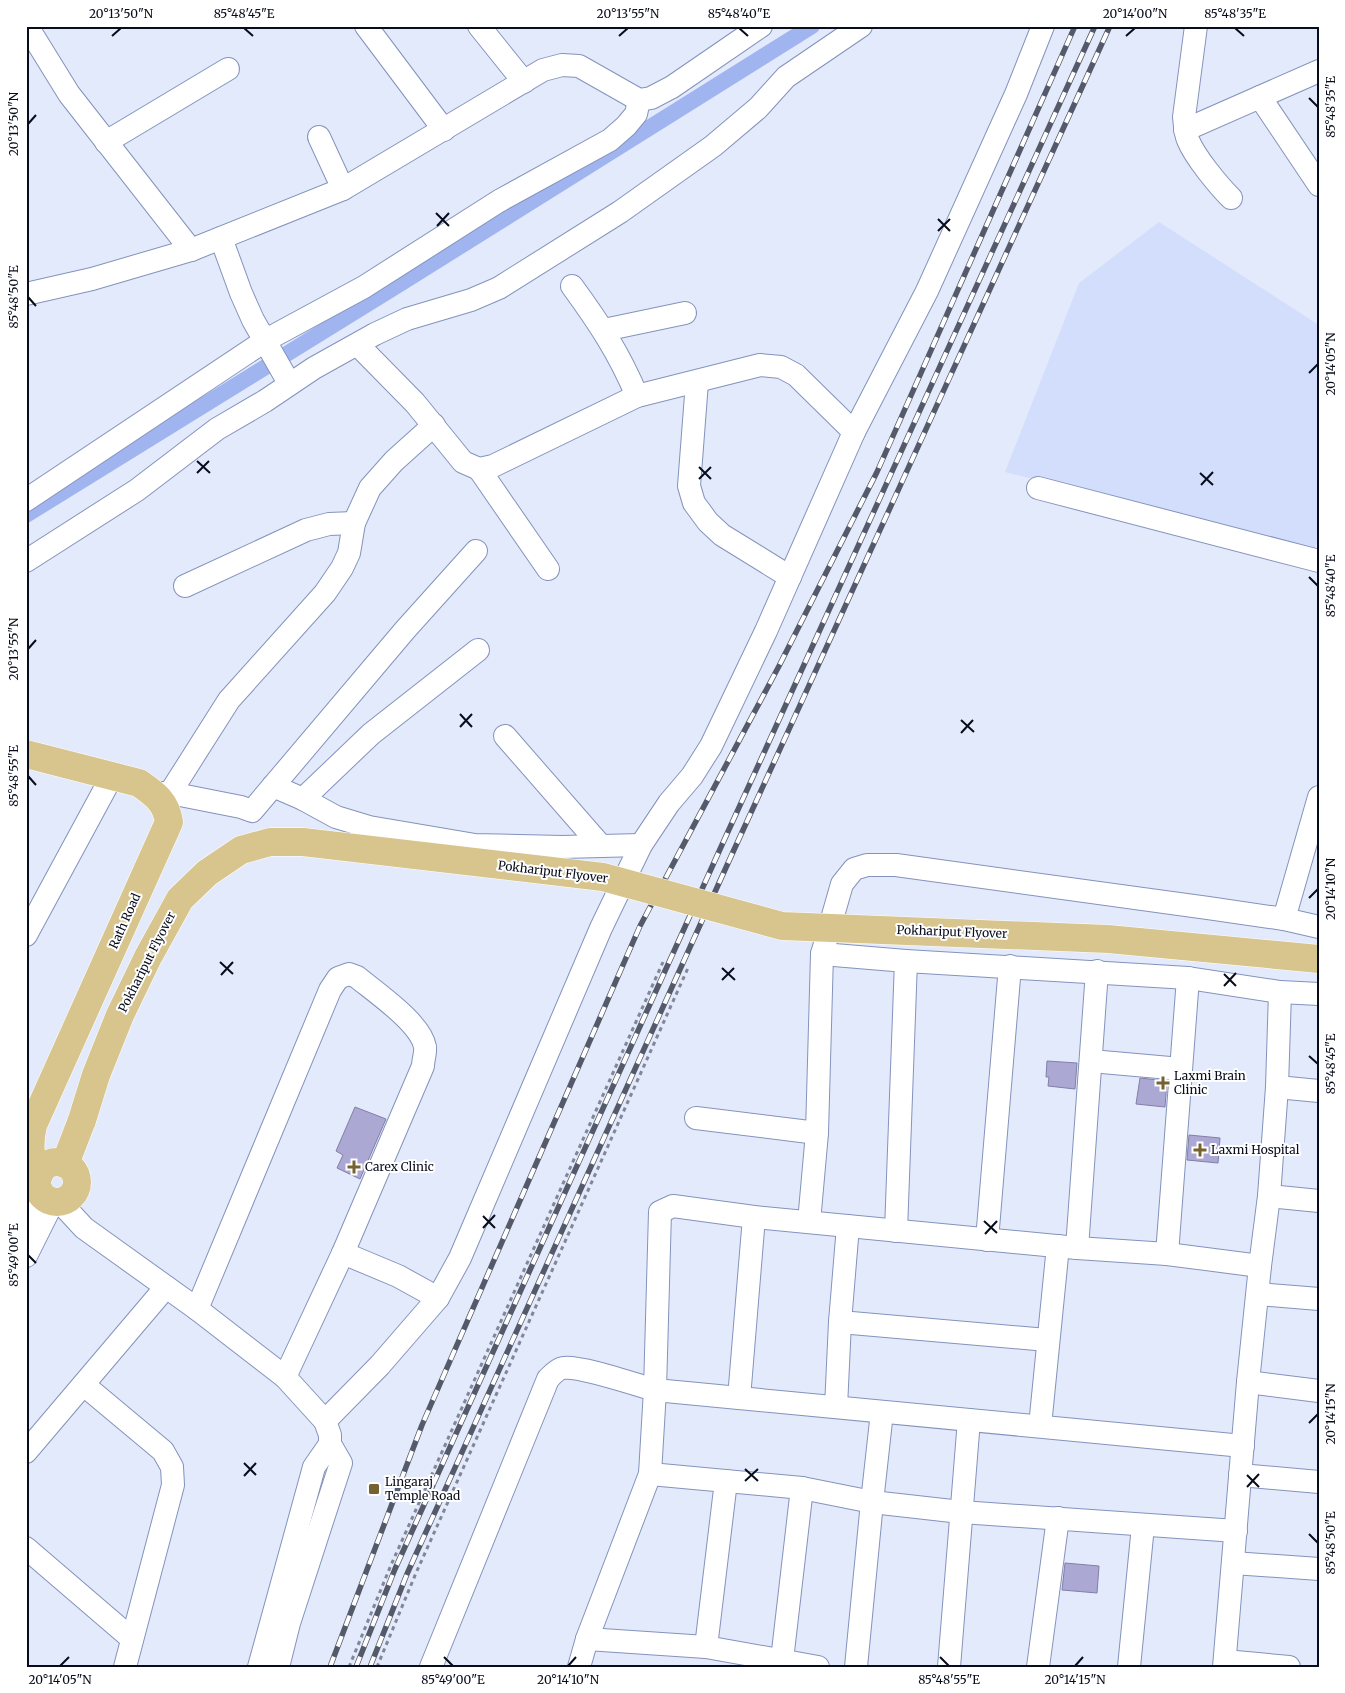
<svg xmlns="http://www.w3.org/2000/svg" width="1345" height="1693" viewBox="0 0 1345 1693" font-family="Merriweather,serif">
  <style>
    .built { fill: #d3defd }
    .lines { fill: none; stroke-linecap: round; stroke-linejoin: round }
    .canal { stroke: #a0b4ef; stroke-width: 16 }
    .building { fill: #aca8d4; stroke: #837ea8 }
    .minor-casing { stroke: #8493bc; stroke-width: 24 }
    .major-casing { stroke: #fff; stroke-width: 29 }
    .path { stroke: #828798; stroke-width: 3; stroke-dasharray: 4 4; stroke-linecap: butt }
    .minor { stroke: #fff; stroke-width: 22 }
    .major { stroke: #d8c58d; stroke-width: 28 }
    .rail-casing { stroke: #555a6a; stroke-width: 5.5 }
    .rail { stroke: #fff; stroke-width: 4; stroke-dasharray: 11; stroke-linecap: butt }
    .major-bridge-casing { stroke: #fff; stroke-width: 29; stroke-linecap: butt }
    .major-bridge { stroke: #d8c58d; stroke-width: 28 }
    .ticks { fill: none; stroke: #080c1b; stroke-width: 2 }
    .poi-dot { fill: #746231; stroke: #fff; stroke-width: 2 }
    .labels { text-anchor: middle; stroke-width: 4; stroke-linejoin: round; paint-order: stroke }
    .street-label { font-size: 12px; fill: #080c1b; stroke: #fff }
    .poi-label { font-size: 12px; fill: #080c1b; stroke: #fff; text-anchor: start }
    .neatline { fill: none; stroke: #080c1b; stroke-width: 2 }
    .ticks-label { font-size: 12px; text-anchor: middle; fill: #080c1b }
  </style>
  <rect width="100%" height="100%" fill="#e3eafc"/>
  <path class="built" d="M1159,222l160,103v210l-4,14 -310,-77 74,-189z"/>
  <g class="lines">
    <path class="canal" d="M26,515l369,-228 417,-261"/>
  </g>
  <g class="building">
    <path d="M1047,1061l30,2 -2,26 -27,-3 1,-9h-3z"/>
    <path d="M1140,1078l27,3 -2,26 -29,-3z"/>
    <path d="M355,1107l31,12 -26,60 -23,-11 6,-13 -7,-4z"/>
    <path d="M1189,1135l31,3 -2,25 -31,-3z"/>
    <path d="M1065,1563l34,3 -2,27 -35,-3z"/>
  </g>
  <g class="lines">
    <defs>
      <g id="minor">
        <path d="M27,26l42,68 122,156"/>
        <path d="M366,26l78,104"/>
        <path d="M479,26l45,56"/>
        <path d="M1196,26l-12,91c1,8 1,16 4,23 7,17 30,45 43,58"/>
        <path d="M1260,97l59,88"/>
        <path d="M1185,130l134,-59"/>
        <path d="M319,137l24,52"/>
        <path d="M106,142l122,-73"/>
        <path d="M221,238l20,55 12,27 36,63"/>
        <path d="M572,286c27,37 47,67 65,110"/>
        <path d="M26,294l66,-15 99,-29 152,-61 200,-119 19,-5 17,1 60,34 12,-2 21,-11 89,-61"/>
        <path d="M604,330l81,-17"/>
        <path d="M358,345l57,58 48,59 16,7 14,-3 144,-70 123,-31 21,2 15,8 58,57"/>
        <path d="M697,382l-8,104 5,17 14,19 14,13 68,42"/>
        <path d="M479,469l69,100"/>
        <path d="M1038,488l281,73"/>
        <path d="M26,500l240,-160 98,-53 135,-86 111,-61 16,-14 10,-12 3,-14"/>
        <path d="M26,561l111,-71 80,-61 48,-28 49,-33 61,-34 32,-15 64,-19 28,-12 121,-76 93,-66 45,-38 28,-31 75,-51"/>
        <path d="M185,586l121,-56 23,-6 25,-1"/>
        <path d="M505,736l96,110"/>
        <path d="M273,786l30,13 33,18 33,10 106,18 87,2 79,-2"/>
        <path d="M157,793h13l71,14 11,4 153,-181 71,-79"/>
        <path d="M170,793l59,-93 96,-107 17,-25 7,-15 5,-30 16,-35 24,-27 40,-36"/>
        <path d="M303,799l68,-65 107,-84"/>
        <path d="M1284,919l35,-122"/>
        <path d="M26,935l86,-159"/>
        <path d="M822,954l84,7 282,17 92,14 39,2"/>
        <path d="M1091,1061l90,8"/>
        <path d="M1277,1087l42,4"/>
        <path d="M696,1118l121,15"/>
        <path d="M1269,1196l50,5"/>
        <path d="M60,1202l24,26 113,81 88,68 40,44 5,14v9l11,19 -52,160 -11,44"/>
        <path d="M26,1217l13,-25"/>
        <path d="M809,1222l8,-89 5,-179 20,-70 12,-15 13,-4h29l312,43 76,11 35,8"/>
        <path d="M896,1231l10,-270"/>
        <path d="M987,1240l23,-274"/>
        <path d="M1077,1248l20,-277"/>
        <path d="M343,1253l55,23 40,22"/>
        <path d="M1167,1254l21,-276"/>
        <path d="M26,1256l27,-54"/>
        <path d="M1258,1294l61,5"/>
        <path d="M197,1309l133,-319 8,-12 11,-4 8,3c18,15 64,46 68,70 1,5 -2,13 -2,19l-80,187 -58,124"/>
        <path d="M840,1322l207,18"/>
        <path d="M1248,1382l71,9"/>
        <path d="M84,1385l79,66 9,16 1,18 -48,182"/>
        <path d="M739,1398l15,-181"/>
        <path d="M836,1407l4,-85 8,-96"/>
        <path d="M325,1421l55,-56 58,-67 22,-40 141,-330 40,-83 28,-42 23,-27 19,-30 55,-115 88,-199 73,-141 89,-197 27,-68"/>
        <path d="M1040,1426l18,-180"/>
        <path d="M26,1452l140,-165"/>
        <path d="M650,1474l152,14 70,14 89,10 275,19"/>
        <path d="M1240,1475l79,7"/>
        <path d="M26,1548l106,91"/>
        <path d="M1233,1563l86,6"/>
        <path d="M587,1639l119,8 112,20"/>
        <path d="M706,1647l20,-166"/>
        <path d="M782,1660l20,-172"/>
        <path d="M1225,1661l64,6"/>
        <path d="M259,1667l55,-200 16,-23"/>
        <path d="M431,1667l117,-288c4,-4 9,-10 15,-11 16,-3 74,17 92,22l588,56"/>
        <path d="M579,1667l8,-28 63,-165 5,-84 5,-178 13,-6 81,11 323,31 90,6 93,12"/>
        <path d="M856,1667l16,-165 10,-90"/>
        <path d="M949,1667l20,-247"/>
        <path d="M1038,1667l20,-149"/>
        <path d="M1129,1667l14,-141"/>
        <path d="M1224,1667l24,-285 12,-116 9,-70 8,-109 3,-95"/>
      </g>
      <g id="major">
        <path d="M26,754l113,29c16,11 27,19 30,39l-136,303c-4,18 -4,34 6,50"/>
        <circle cx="57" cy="1182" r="20"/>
        <path d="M65,1164l17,-44"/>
      </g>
    </defs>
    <use href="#minor" class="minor-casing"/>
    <use href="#major" class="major-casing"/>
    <g class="path">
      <path d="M349,1667l42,-102 272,-603"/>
      <path d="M377,1667l39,-94 272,-605"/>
    </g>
    <use href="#minor" class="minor"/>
    <use href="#major" class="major"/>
    <defs>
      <g id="rail">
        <path d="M330,1667l92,-242 218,-499 139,-260 98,-194 198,-446"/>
        <path d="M356,1667l39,-98 326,-722 374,-821"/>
        <path d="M370,1667l37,-93 326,-722 377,-826"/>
      </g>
    </defs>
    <use href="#rail" class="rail-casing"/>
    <use href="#rail" class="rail"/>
    <defs>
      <path id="major-bridge" d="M82,1120l14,-45 24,-60 28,-58 32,-58 27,-26 34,-23 29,-8h33l300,35 179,49 326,13 211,20"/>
    </defs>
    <use href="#major-bridge" class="major-bridge-casing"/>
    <use href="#major-bridge" class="major-bridge"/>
  </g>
  <path class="ticks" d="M244,28l9,8M739,28l9,8M1235,28l9,8M112,36l9,-8M619,36l9,-8M1126,36l9,-8M1309,98l9,9M28,124l8,-9M436,213l13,13M938,219l12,12M437,226l12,-13M938,231l12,-12M28,297l8,9M1309,373l9,-9M197,461l13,12M699,467l12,12M197,473l12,-12M1200,473l13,12M699,479l12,-12M1201,485l12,-13M1309,577l9,9M28,649l8,-9M460,714l12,13M961,720l13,12M460,727l12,-13M961,733l12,-13M28,776l8,9M1309,898l9,-9M220,962l13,12M722,968l13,12M1224,974l12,12M221,975l12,-13M722,980l12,-12M1224,986l12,-13M1309,1056l9,8M483,1216l12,12M984,1221l13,12M483,1228l12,-13M985,1234l12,-13M28,1255l8,8M1309,1423l9,-9M244,1463l12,12M745,1469l13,12M1247,1475l12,12M244,1476l12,-13M745,1481l13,-12M1247,1487l12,-13M1309,1534l9,9M444,1657l9,9M940,1657l9,9M60,1666l9,-9M568,1666l8,-9M1075,1666l8,-9"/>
  <g class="poi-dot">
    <path d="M1160.5 1075.5h5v5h5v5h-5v5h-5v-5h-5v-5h5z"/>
    <path d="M1197.5 1142.5h5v5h5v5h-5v5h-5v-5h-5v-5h5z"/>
    <path d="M351.5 1159.5h5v5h5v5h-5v5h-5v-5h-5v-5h5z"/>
    <rect x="368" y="1483" width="12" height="12" rx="2.5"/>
  </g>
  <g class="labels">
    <g class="street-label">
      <text transform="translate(553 872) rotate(7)" y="4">Pokhariput Flyover</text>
      <text transform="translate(125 921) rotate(-66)" y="4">Rath Road</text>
      <text transform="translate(952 932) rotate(2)" y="4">Pokhariput Flyover</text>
      <text transform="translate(147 962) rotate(-63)" y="4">Pokhariput Flyover</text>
    </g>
    <g class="poi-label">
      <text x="1174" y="1080">Laxmi Brain<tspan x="1174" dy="14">Clinic</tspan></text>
      <text x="1211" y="1154">Laxmi Hospital</text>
      <text x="365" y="1171">Carex Clinic</text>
      <text x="385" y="1486">Lingaraj<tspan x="385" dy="14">Temple Road</tspan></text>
    </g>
  </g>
  <rect width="1345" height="1693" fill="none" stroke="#ffffff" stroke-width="55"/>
  <rect x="28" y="28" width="1290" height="1638" class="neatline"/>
  <g class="ticks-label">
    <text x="121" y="18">20°13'50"N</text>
    <text x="244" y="18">85°48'45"E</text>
    <text x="628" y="18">20°13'55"N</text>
    <text x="739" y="18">85°48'40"E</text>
    <text x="1135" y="18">20°14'00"N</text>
    <text x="1235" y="18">85°48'35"E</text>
    <text transform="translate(1331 107) rotate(-90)" y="4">85°48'35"E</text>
    <text transform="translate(14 124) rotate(-90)" y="4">20°13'50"N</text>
    <text transform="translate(14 297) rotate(-90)" y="4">85°48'50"E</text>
    <text transform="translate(1331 364) rotate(-90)" y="4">20°14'05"N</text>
    <text transform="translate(1331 586) rotate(-90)" y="4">85°48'40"E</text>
    <text transform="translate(14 649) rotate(-90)" y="4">20°13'55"N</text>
    <text transform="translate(14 776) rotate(-90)" y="4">85°48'55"E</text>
    <text transform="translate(1331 889) rotate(-90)" y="4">20°14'10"N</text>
    <text transform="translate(1331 1064) rotate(-90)" y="4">85°48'45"E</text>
    <text transform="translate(14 1255) rotate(-90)" y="4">85°49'00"E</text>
    <text transform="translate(1331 1414) rotate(-90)" y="4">20°14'15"N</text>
    <text transform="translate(1331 1543) rotate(-90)" y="4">85°48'50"E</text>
    <text x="60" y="1684">20°14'05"N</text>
    <text x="453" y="1684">85°49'00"E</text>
    <text x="568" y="1684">20°14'10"N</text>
    <text x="949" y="1684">85°48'55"E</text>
    <text x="1075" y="1684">20°14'15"N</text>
  </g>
</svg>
